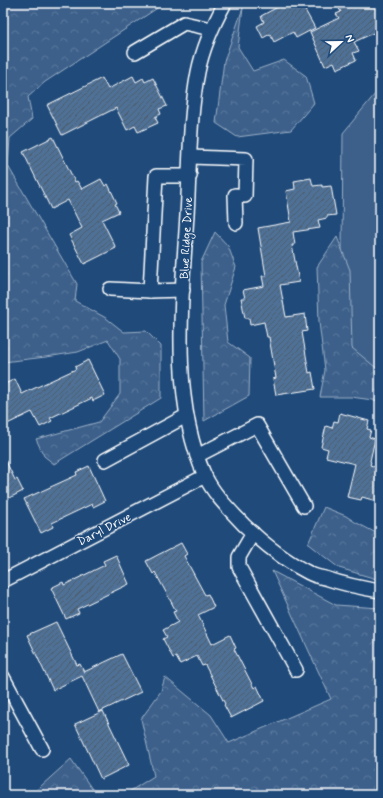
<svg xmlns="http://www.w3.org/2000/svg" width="383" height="798" viewBox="0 0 383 798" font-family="Mynerve,sans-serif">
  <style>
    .green { fill: #3c618b; stroke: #9eb0c5 }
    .forest { fill: url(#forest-crowns); stroke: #9eb0c5 }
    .building { fill: url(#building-hatch); stroke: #fff }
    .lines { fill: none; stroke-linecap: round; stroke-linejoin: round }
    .street-casing { stroke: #fff; stroke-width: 16 }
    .street { stroke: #1f4a7a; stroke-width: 13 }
    .labels { text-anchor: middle; stroke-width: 3; stroke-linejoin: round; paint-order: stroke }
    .street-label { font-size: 12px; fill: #fff; stroke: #1f4a7a }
  </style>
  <defs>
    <pattern id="forest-crowns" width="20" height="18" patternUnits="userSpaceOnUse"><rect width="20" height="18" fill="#3c618b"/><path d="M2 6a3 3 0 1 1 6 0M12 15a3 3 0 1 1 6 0" fill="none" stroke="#59799c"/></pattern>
    <pattern id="building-hatch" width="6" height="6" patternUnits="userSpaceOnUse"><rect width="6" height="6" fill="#507197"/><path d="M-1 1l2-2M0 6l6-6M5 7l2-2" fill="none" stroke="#4e5b6a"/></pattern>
  </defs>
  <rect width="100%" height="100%" fill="#1f4a7a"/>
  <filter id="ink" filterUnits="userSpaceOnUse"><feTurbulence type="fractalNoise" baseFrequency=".025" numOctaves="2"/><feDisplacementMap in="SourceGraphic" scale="8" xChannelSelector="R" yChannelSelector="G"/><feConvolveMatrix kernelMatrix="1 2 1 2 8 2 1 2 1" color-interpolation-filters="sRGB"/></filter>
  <g filter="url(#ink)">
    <path class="green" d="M380,88v308l-39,-31 2,-232z"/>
    <g class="forest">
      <path d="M3,3h162l-120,79 -17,15 4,22 -22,19 -2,28 69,118 -2,17 31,17 18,14 22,-1 15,15v52l-107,66 -10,-8 -8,-17 63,-17 21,-28v-35l-12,-19 -30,12 -32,5 -43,5z"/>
      <path d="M243,8l-5,39 15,24 31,-11 22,16 8,27 -23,27 -54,7 -21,-14 8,-62z"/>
      <path d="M215,232l13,14 8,21 -12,38 4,37 22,16 -1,38 -45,25 -3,-159z"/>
      <path d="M337,237l13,33 2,78 28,23v30l-29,-4h-31l5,-27 -6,-48 -2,-55z"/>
      <path d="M324,507l22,9 9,6 25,13v45l-41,-12 -31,-24z"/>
      <path d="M272,571l64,34 44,3v187h-256l30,-19 -13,-57 20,-28 4,-14 46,38 18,28 102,-44z"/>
      <path d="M71,759l21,30 9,6h-70z"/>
    </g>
    <g class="building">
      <path d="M285,3h16l14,25 -19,10 -3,-6 -19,10 -4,-8 -7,4 -6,-12 7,-4 -3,-6z"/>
      <path d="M336,3h44v27l-26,12 5,9 -6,2 3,7 -19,9 -3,-7 -9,4 -15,-34 29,-14 -3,-4 5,-2z"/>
      <path d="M133,76l3,6 7,-4 2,4 8,-4 14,28 -8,3 2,5 -6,3 3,6 -20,9 -3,-6 -8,4 -11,-22 -54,27 -15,-30 55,-27 6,11z"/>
      <path d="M53,137l22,45 2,-1 5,8 19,-10 4,7 3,-2 9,19 -2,1 4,8 -17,8 14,28 -32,16 -15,-29 13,-7 -14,-28 -17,9 -28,-57z"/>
      <path d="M311,178l2,8 9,-1v2l9,-1 5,29 -9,1v2l-9,2 2,8 -27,4 2,13h-3l7,37 -19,3 6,32 19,-3 2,17 -5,1 7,41 3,-1 3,17 -39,6 -3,-16 3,-1 -7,-41h-2l-3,-15 -14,3 -1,-7h-4l-4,-20h4l-2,-8 21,-4 -2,-10h4l-8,-48 33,-6 -5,-31 9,-2 -1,-8z"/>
      <path d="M88,360l17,35 -12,6 -1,-3 -42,20 2,3 -12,6 -8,-15 -29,14v-41l12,-6 7,15 54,-25 -1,-2z"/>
      <path d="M340,413l29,8 -2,8 4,1 -2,7 6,2 -5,22 1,1 -1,3 10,3v34l-18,-5 -1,3 -14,-3 8,-33 -29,-7 2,-8 -7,-2 5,-21 6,2 2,-7 4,1z"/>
      <path d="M3,455l12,25 2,-1 6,12 -20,10z"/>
      <path d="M89,466l16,35 -12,6 -1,-3 -40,19 1,4 -12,6 -17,-34 53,-24 -1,-3z"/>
      <path d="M181,543l6,11 -3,2 21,39 3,-1 6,13 -16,8 14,29 18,-9 6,13 -2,1 20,39 3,-2 7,15 -33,17 -7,-13 1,-1 -20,-39 -3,1 -5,-10 -17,8 -4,-7 -3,1 -10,-19 4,-2 -4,-7 15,-8 -5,-10 3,-1 -21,-39 -2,2 -7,-13z"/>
      <path d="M116,555l13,29 -52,25 2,4 -13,6 -15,-31 12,-6 1,3 41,-20 -2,-4z"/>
      <path d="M56,622l21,43 3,-1 4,8 38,-18 19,38 -42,20 -17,-36 -29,14 -26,-55z"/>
      <path d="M103,711l26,54 -28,14 -26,-55z"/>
    </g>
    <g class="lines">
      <defs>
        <g id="street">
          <path d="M225,3c-12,22 -22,44 -27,69 -9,46 -8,96 -11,143 -5,82 -17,185 18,261 9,19 25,34 39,49 19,18 41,36 65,48 5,3 11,4 16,5 18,6 36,10 55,13"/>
          <path d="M135,52l49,-29 27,6"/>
          <path d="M191,157l55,2 -1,37 -10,-1 1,28"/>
          <path d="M110,289l40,2 33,-1"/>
          <path d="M150,291l6,-115h34"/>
          <path d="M197,456l60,-31 47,81"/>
          <path d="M105,460l81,-44"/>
          <path d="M253,533l-14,24v10l57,103"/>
          <path d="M3,581l202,-105"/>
          <path d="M3,677l39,72"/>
        </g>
      </defs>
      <use href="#street" class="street-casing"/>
      <use href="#street" class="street"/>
    </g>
  </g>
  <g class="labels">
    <g class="street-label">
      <text transform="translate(186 238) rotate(-87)" y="4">Blue Ridge Drive</text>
      <text transform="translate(104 529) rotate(-27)" y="4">Daryl Drive</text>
    </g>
  </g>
  <rect width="383" height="798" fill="none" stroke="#1f4a7a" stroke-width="16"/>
  <rect x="8" y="8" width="367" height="782" fill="none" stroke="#fff" stroke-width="1.5" filter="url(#ink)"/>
  <g transform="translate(341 42) rotate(68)" stroke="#1f4a7a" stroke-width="3" paint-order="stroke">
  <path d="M0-3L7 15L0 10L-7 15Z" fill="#ffffff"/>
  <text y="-6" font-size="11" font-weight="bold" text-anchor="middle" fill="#ffffff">N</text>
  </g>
</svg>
